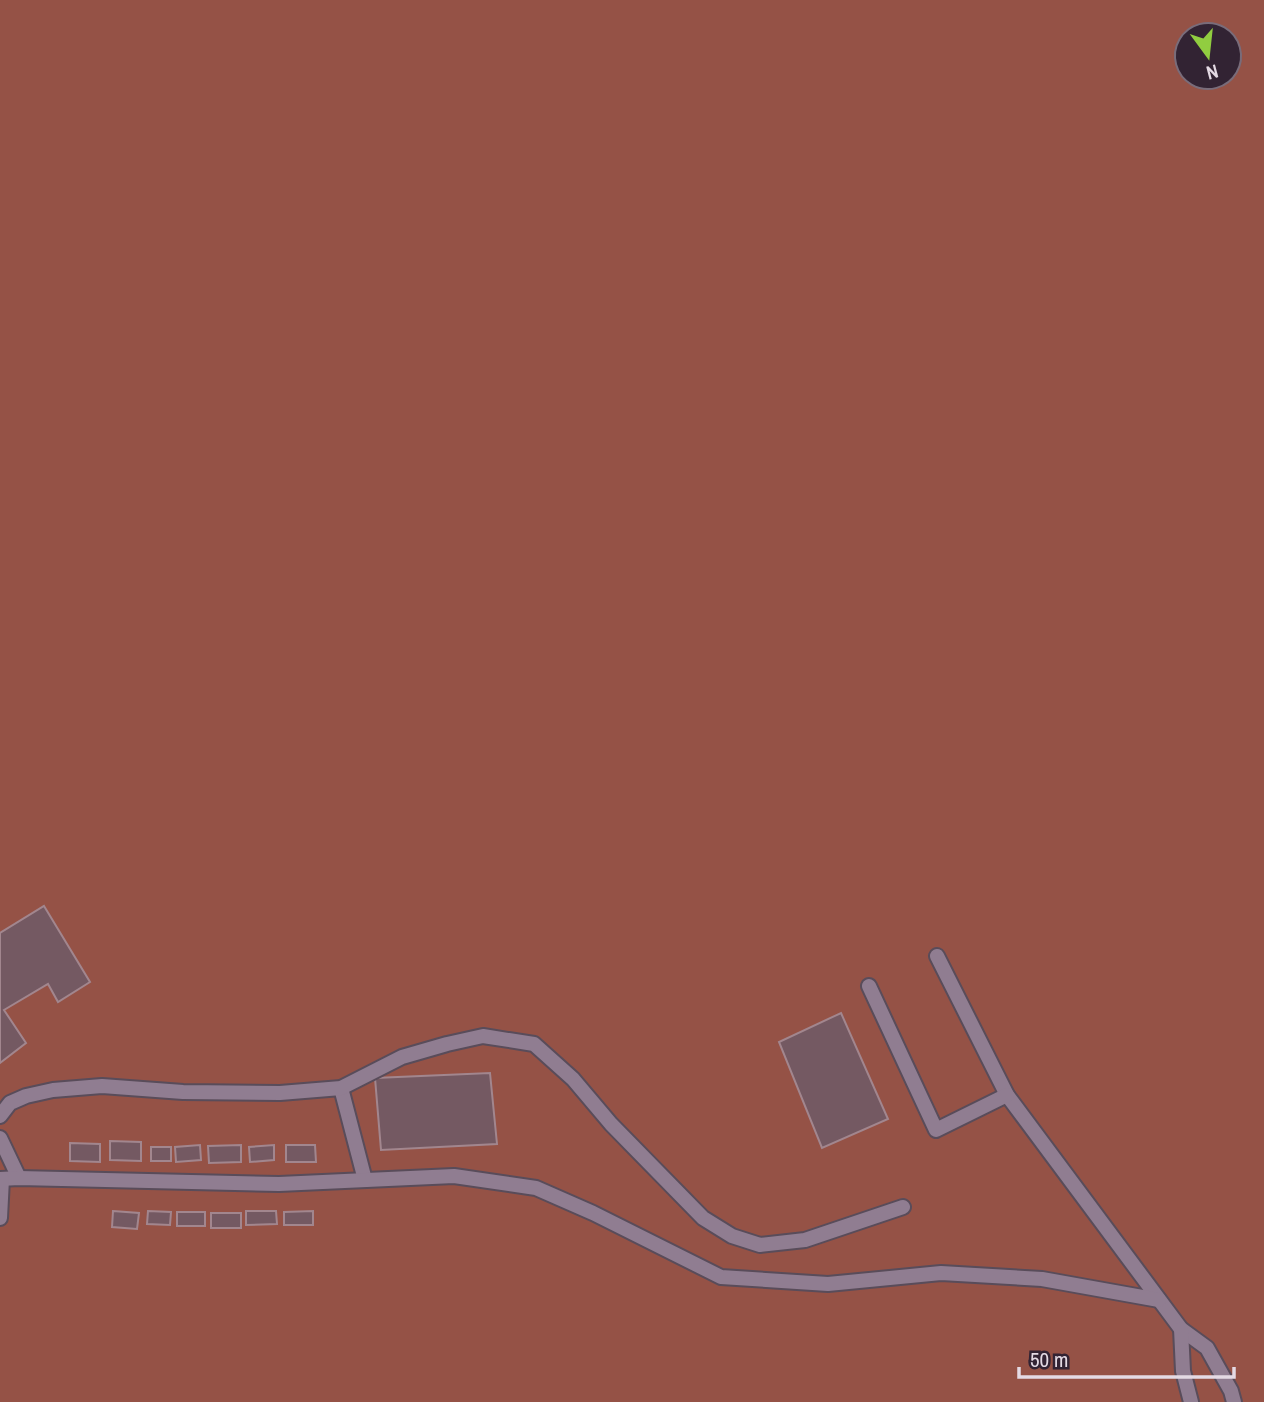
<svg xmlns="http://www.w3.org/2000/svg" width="1264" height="1402" viewBox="0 0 1264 1402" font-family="'Archivo Narrow',sans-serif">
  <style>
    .forest { fill: #955246; fill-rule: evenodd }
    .building { fill: #745962; stroke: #a2868e; stroke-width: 2 }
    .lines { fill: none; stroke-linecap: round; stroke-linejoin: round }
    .lane-casing { stroke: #594c5a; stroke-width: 18 }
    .lane { stroke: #907d91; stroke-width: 14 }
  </style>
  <rect width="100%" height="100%" fill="#3d2d3d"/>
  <path class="forest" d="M0,0h1264v1402h-1264zM1187,35h42v42h-42z"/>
  <g class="building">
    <path d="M44,906l46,76 -32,20 -10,-18 -44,26 22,33 -26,20v-130z"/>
    <path d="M841,1013l47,106 -66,29 -43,-106z"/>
    <path d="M490,1073l7,71 -116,6 -6,-72z"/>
    <path d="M110,1141l31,1v19l-31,-1z"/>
    <path d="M70,1143l30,1v18l-30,-1z"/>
    <path d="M200,1145l1,15 -25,2 -1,-15z"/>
    <path d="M241,1145v17l-32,1 -1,-17z"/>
    <path d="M274,1145v15l-24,2 -1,-15z"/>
    <path d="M286,1145h29l1,17h-30z"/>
    <rect x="151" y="1147" width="20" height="14"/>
    <path d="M113,1211l26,2 -2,16 -25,-2z"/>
    <path d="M148,1211l23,1 -1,13 -23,-1z"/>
    <path d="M246,1211h30l1,13 -31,1z"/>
    <path d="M313,1211v14h-29v-13z"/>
    <rect x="177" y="1212" width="28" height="14"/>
    <rect x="211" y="1213" width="30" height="15"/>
  </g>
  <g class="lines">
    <defs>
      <g id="lane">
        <path d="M937,956l70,139 174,234 26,19 24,43 3,11"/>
        <path d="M869,986l67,144 71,-35"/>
        <path d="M341,1088l24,92"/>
        <path d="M0,1116l10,-13 16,-7 27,-6 49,-4 81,6 97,1 61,-5 61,-31 45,-13 36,-8 51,8 39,35 38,45 92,94 29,18 28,9 45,-5 98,-33"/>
        <path d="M0,1138l19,40"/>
        <path d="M0,1179l19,-1 260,6 175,-8 82,12 57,25 128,64 107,7 113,-11 101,6 117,21"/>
        <path d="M0,1218l2,-39"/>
        <path d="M1181,1329l2,42 8,31"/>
      </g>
    </defs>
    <use href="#lane" class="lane-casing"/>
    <use href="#lane" class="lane"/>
  </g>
  <g transform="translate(1208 56) rotate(165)"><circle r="33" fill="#322333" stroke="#796c7a" stroke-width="2"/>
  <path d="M0-5L12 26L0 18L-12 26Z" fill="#91cd40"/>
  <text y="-10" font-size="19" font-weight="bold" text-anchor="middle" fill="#e4dae4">N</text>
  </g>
  <path d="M1019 1367v10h215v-10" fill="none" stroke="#e4dae4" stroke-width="3.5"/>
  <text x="1030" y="1367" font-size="21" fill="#e4dae4" stroke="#322333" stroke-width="5" paint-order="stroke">50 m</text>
</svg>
